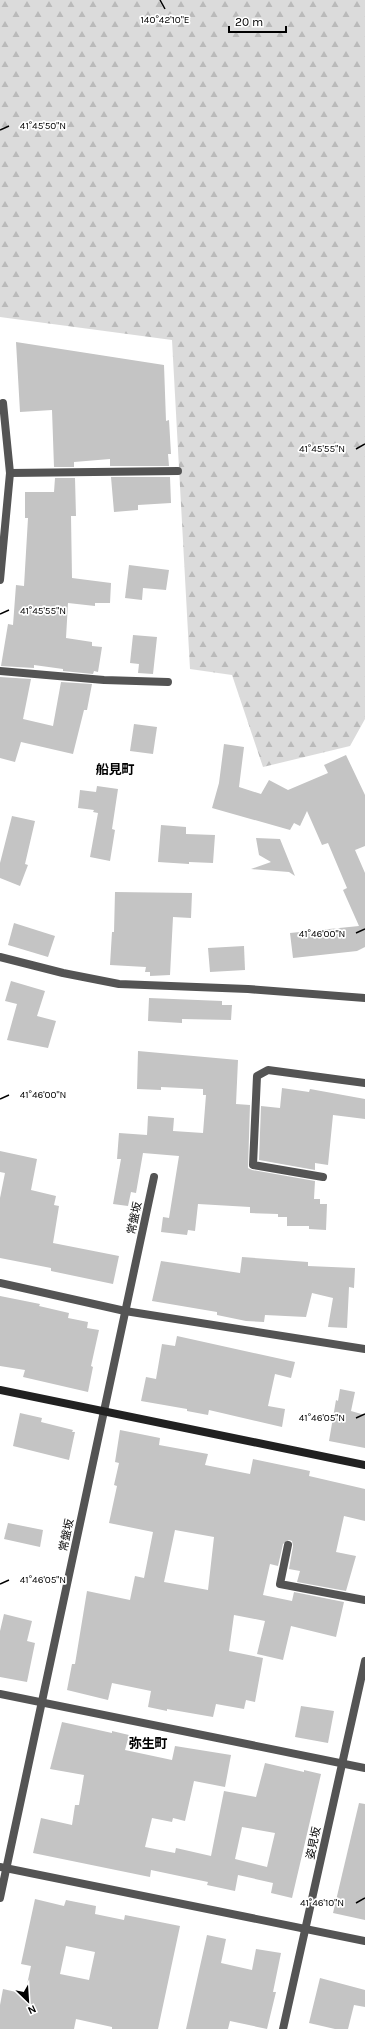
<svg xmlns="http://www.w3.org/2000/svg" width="365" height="2029" viewBox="0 0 365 2029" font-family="Karla,'Noto Sans JP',sans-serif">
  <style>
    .forest { fill: url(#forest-firs) }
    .building { fill: #c4c4c4; fill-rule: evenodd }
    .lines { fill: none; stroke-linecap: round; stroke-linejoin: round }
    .street { stroke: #545454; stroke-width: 8 }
    .secondary { stroke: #212121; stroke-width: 8 }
    .ticks { fill: none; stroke: #000; stroke-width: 1.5 }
    .labels { text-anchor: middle; stroke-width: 3.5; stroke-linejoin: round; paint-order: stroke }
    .street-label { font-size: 11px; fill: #000; stroke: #fff }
    .quarter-label { font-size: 13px; font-weight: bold; fill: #000; stroke: #fff }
    .ticks-label { font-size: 10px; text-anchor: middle; fill: #000; stroke: #fff; stroke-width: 3.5; stroke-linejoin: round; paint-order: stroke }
  </style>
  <defs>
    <pattern id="forest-firs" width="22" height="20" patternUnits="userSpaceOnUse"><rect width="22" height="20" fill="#dbdbdb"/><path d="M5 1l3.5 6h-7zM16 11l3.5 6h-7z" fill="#bababa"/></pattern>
  </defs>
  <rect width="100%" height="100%" fill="#fff"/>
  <path class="forest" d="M0,0h365v719l-15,27 -87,21 -31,-92 -42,-6 -18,-329 -172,-23z"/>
  <g class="building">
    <path d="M16,342l148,23 2,56 3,-1 2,34h-3l1,12h-59v-7l-36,3v5h-20l-2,-57 -32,2z"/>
    <path d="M111,477h59l1,26 -33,2v5l-24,2z"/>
    <path d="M55,478h20l1,38h-5l1,62 39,5 -1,20h-15v3l-27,-3 -2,35 26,4v4l10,1 -4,25 -4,-1 -1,3 -30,-3v-2l-29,-4v3l-33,-2 7,-42 5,1 3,-40 8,1 4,-68h-3v-26h29z"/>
    <path d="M129,565l40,5 -3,20 -23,-2 -1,12 -17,-2z"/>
    <path d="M133,635l24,2 -4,37 -15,-1 1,-9 -9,-1z"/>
    <path d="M0,677l31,2 -8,40 30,7 8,-44 31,2 -5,26h-3l-11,44 -52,-12 -6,20 -15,-4z"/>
    <path d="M134,724l23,3 -4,27 -23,-3z"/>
    <path d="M224,744l20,3 -5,40 22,7 8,-14 19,10 40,-17 -4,-8 22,-10 19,40v51l-10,4 10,23v74l-8,4 -64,7 -3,-25 69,-7 -16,-36 4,-2 -19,-45 -6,2 -15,-34 -7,15 -6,-3 -4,7 -78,-22 7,-25z"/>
    <path d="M97,786l21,3 -6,40 3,1 -5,31 -20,-4 8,-44 -5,-1 1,-2 -16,-2 2,-18 16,2z"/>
    <path d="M12,816l23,5 -10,43 3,1 -8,21 -20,-8v-15z"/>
    <path d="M161,825l25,2v7l29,1 -2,28 -24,-1v2l-31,-2z"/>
    <path d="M256,838l24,1 15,37 -6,-4 -38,-3 20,-7 -12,-7z"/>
    <path d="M115,892l77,1 -1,25 -18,-1 -3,58 -20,1v-4h-5l1,-5 -36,-2 2,-33h2z"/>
    <path d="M14,923l41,13 -7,21 -40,-12z"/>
    <path d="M244,946l1,24 -35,2 -2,-24z"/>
    <path d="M11,981l34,10 -8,25 19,5 -8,27 -41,-8 10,-36 -12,-3z"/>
    <path d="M149,998l73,3v4h10l-1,15 -49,-1v4l-34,-2z"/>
    <path d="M138,1051l100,9 -2,44 14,1 -2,63 4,2 63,11 -1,18h6v5h7l-1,26 -17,-1v-3h-22v-9h-9v-3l-28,-1v-6l-52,-3 -3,27 -7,-1 -1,5 -26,-3 2,-15 6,1 10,-62 -36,-3 -7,40 -5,-1 -3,14 -15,-2 8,-45h-4l2,-26 28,2 1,-19 26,2 -1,13 30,2 3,-38h-3v-6l-42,-2v3l-24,-1z"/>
    <path d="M282,1088l27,4 1,-3 55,10v20l-32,-4 -5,50 -13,-2v7l-56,-10 2,-54 19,2z"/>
    <path d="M0,1151l37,8 -6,31 25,6 -2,9 5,1 -6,37 66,13 -6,28 -62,-13v-3l-51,-10v-60l5,-25 -5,-1z"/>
    <path d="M242,1257l66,5v4l47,2 -1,20 -5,-1 -2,41 -19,-1 5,-29 -21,-5 -6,24 -41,-2 -1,7 -18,-1 -29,-6v-3l-65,-11 9,-40 79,12z"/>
    <path d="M0,1296l40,8 -1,2 30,7 -1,5 20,4 -1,6 12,2 -8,36 2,1 -5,25 -65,-15 2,-7 -25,-4z"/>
    <path d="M177,1336l118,26 -4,16 -16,-4 -7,32 17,3 -3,18 -73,-17 -1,5 -21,-4v-2l-46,-8 5,-24 10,2 6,-35 13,2z"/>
    <path d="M340,1389l15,3 -4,19 14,4v33l-36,-7 7,-41 2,1z"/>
    <path d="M20,1413l22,5 -1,4 32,8 -1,2h3l-6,28 -56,-14z"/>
    <path d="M120,1430l40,8 -1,7 49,9 -3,11 45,9 3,-15 57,12 -1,5 56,13v32l-21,-5 -8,36 20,4 -10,35 -49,-9 3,-11 -11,-2 4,-23 -1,-5 -3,-1 -6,4 -5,22 -8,-2 -7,31 29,6 2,-9 50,10 -8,35 -45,-11 -8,34 -26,-6 8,-33 -31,-6 -5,36 34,7 -8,44 -9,-2 -2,9 -28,-5 -3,13 -46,-8v2l-19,-4 3,-16 -39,-8 -4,17 -41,-10 5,-26h3l12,-73 43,9 5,-24 9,2 9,-46 -44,-9 8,-37 -3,-1 5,-22 -4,-1zM175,1530l39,7 -6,53 -44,-8z"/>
    <path d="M8,1523l35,7 -3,17 -36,-8z"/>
    <path d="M4,1614l28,7 -5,20 8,2 -8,39 -27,-5v-46z"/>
    <path d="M301,1706l33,5 -6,32 -33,-6z"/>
    <path d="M62,1722l50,11v-2l17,4 -4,15 47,10 3,-14 56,9 -6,32 -31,-6 -9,40 -12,-3 -1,4 -20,-4 -7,29 30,6 1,-5 35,8 13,-65 32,6 9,-34 39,9v-2l17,4 -29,124 -21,-5 2,-10 -35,-8 -3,16 -28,-6 1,-3 -57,-12 -1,7 -117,-24 8,-35 31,7 3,-20h4l5,-30 -34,-6zM242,1827l33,6 -8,34 -32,-8z"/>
    <path d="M359,1803l6,1v116l-32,-7z"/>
    <path d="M35,1899l29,7 2,-6 30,6 -1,8 29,6 1,-5 55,11 -22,103h-46v-2l-36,-8 -2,10h-74v-24l3,-16 22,5 6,-28 -10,-2zM66,1946l29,6 -6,28 -29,-6z"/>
    <path d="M207,1935l19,4 -5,24 31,7 4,-21 25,4 -8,39h3l-9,37 -37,-8 -2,8h-42z"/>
    <path d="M320,1978l45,12v17l-11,-2 -6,24h-13l-26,-6z"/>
  </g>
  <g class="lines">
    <g class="street">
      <path d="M10,473l168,-2"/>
      <path d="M0,580l10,-107 -7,-70"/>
      <path d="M0,671l104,9 64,2"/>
      <path d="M0,957l63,16 56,11 129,5 117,9"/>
      <path d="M323,1177l-70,-12 4,-89 11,-6 97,13"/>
      <path d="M0,1283l125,28 240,38"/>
      <path d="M288,1545l-8,39 85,16"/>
      <path d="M0,1694l365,74"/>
      <path d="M0,1867l365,74"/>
      <path d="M0,1898l154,-721"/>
      <path d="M283,2029l82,-368"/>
    </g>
    <path class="secondary" d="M0,1390l365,75"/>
  </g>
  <path class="ticks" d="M160,0l5,9M0,130l9,-4M356,449l9,-5M0,614l9,-4M356,933l9,-4M0,1099l9,-4M356,1418l9,-4M0,1584l9,-4M356,1903l9,-5"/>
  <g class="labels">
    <g class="street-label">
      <text transform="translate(134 1218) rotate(-78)" y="4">常盤坂</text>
      <text transform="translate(66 1535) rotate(-78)" y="4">常盤坂</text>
      <text transform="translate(313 1843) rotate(-78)" y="4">姿見坂</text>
    </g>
    <g class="quarter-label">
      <text x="115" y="774">船見町</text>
      <text x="148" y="1748">弥生町</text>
    </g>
  </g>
  <g class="ticks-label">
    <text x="165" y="23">140°42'10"E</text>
    <text x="43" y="129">41°45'50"N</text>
    <text x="322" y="452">41°45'55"N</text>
    <text x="43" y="614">41°45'55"N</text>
    <text x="322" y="937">41°46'00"N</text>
    <text x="43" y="1098">41°46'00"N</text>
    <text x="322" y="1421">41°46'05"N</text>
    <text x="43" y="1583">41°46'05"N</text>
    <text x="322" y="1906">41°46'10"N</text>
  </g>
  <g transform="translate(28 2001) rotate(155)" stroke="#ffffff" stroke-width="3" paint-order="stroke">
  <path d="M0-3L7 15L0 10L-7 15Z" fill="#000000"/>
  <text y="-6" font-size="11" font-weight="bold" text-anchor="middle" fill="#000000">N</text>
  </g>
  <path d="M229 26v6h57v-6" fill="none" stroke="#000000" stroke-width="2"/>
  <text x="235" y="26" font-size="12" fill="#000000" stroke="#ffffff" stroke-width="3" paint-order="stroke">20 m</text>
</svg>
